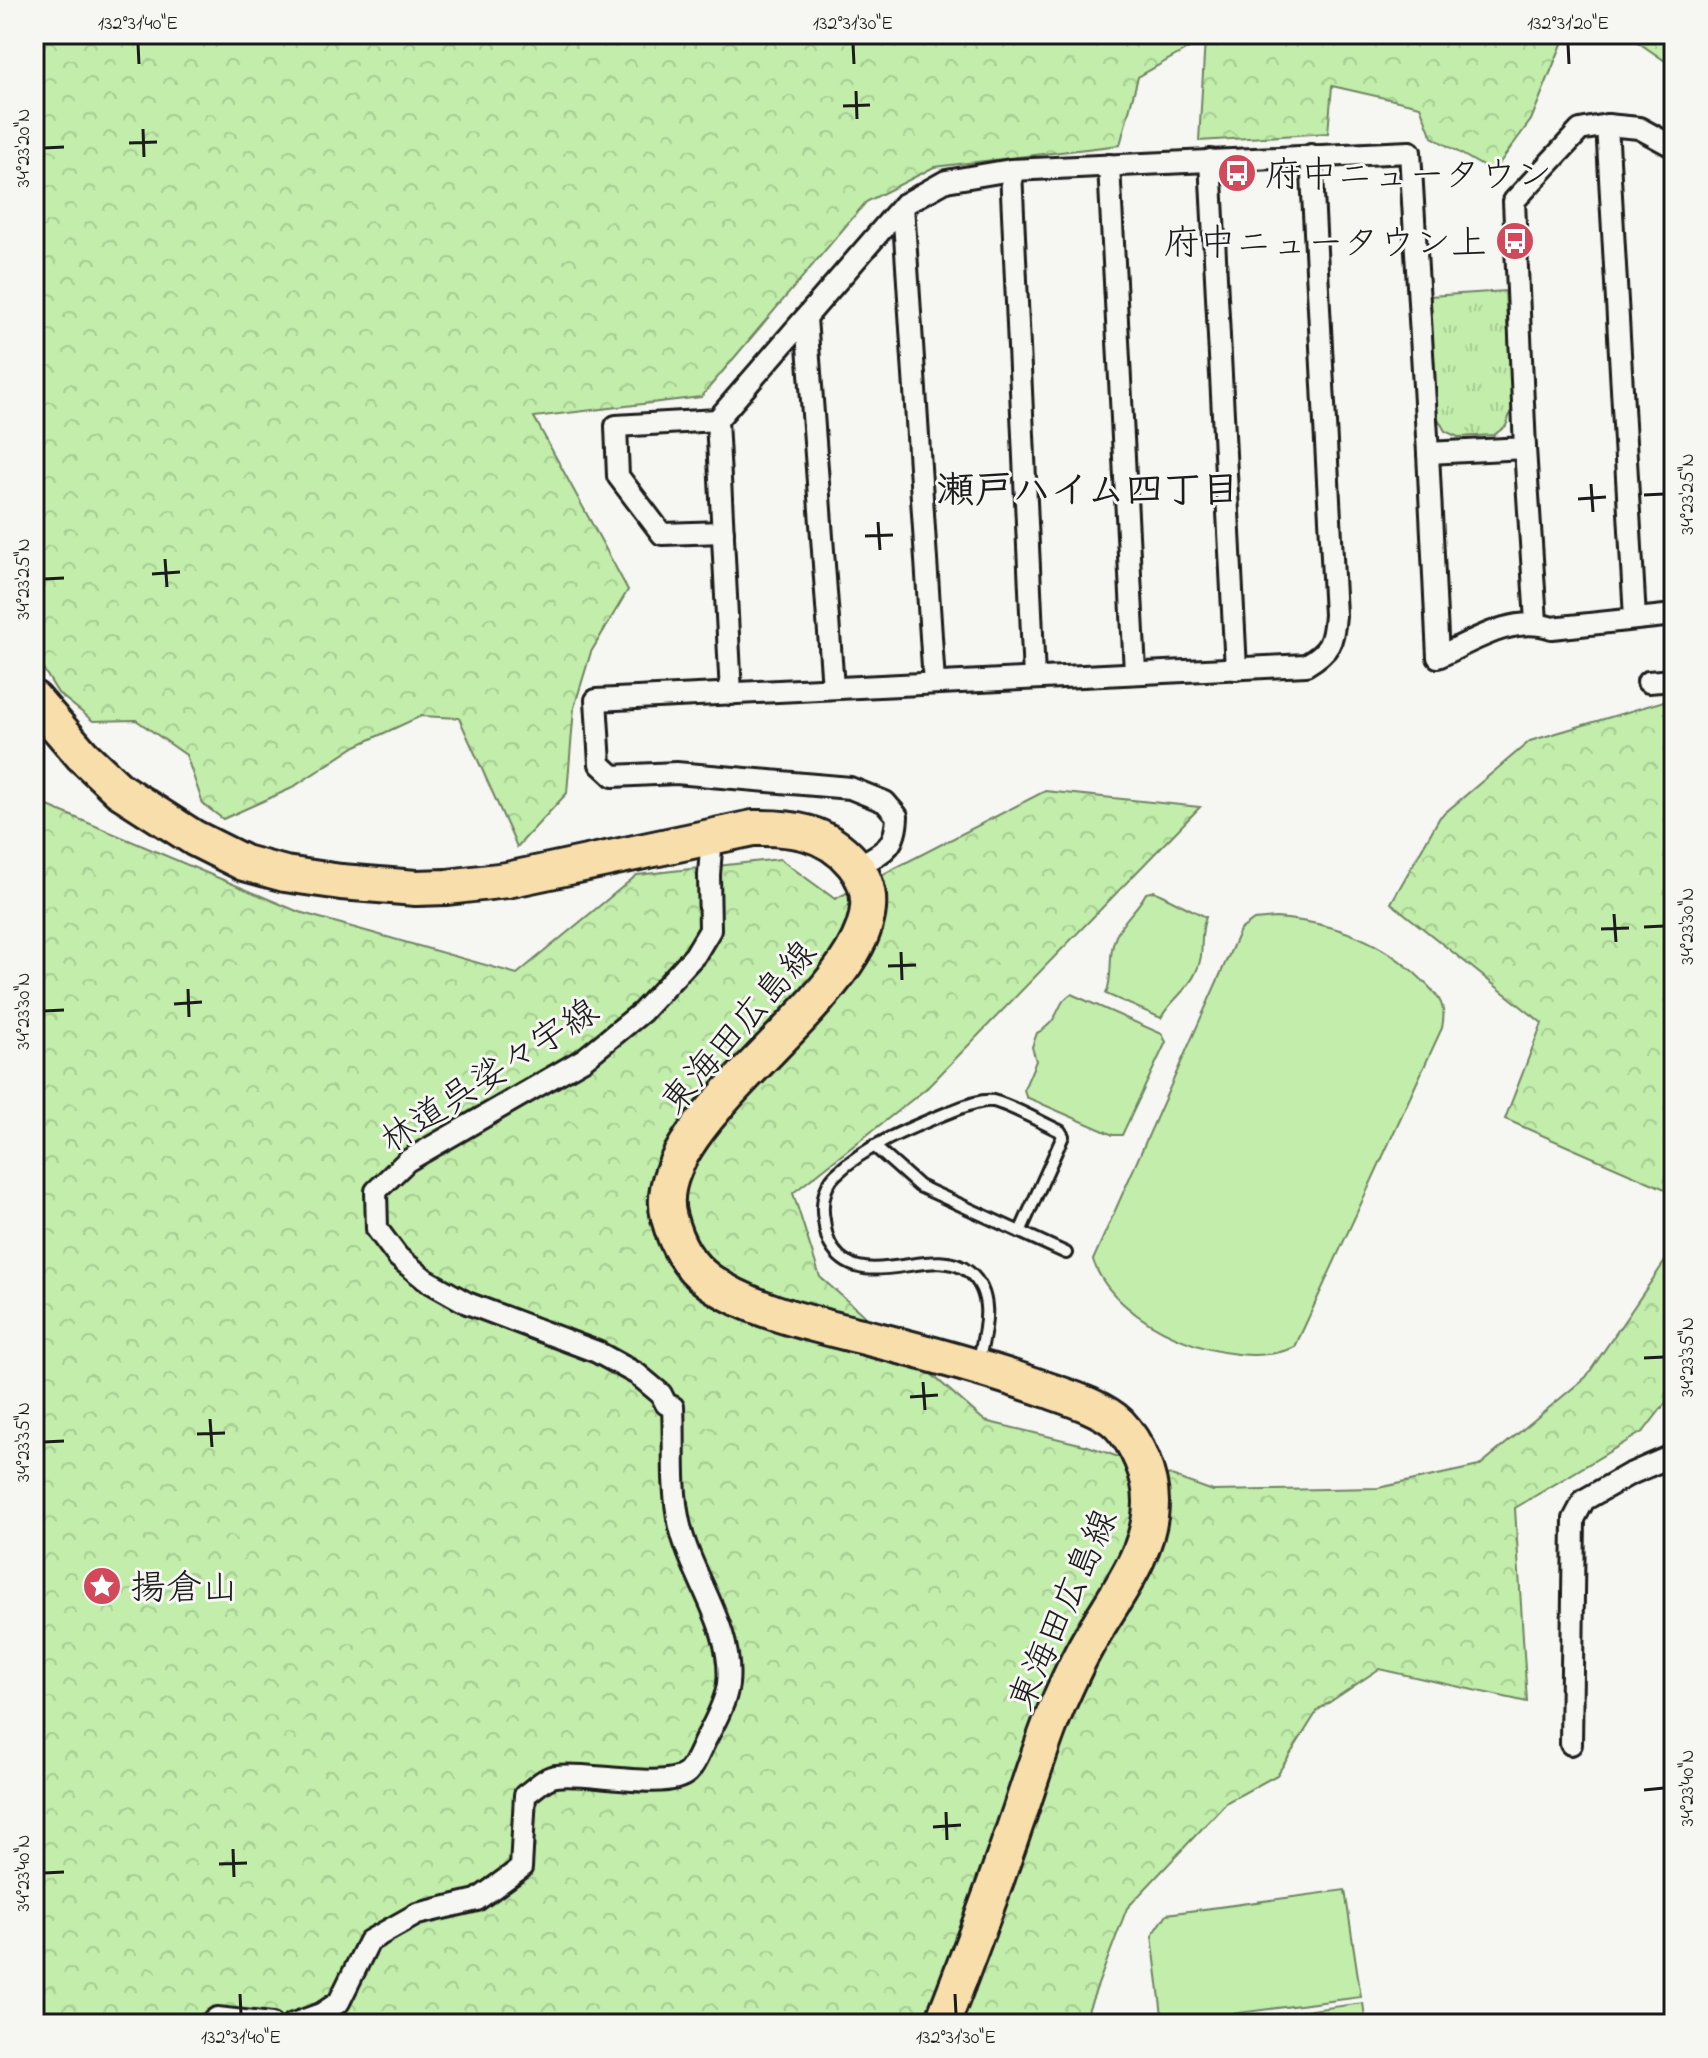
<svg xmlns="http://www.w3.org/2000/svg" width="1708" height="2058" viewBox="0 0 1708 2058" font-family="'Indie Flower','Klee One',sans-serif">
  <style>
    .grass { fill: url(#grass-tufts); stroke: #6f8463; stroke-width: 2 }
    .forest { fill: url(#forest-crowns); stroke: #6f8463; stroke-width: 2 }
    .pitch { fill: #c2edaa; stroke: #6f8463; stroke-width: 2 }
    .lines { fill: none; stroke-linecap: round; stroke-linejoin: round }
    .service-casing { stroke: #1c1c1c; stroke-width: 16 }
    .minor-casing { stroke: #1c1c1c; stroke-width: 26 }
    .primary-casing { stroke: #1c1c1c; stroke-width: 40 }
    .service { stroke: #f6f6f2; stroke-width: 10 }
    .minor { stroke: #f6f6f2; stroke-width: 20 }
    .primary { stroke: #f8deab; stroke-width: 34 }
    .ticks { fill: none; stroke: #1c1c1c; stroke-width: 3 }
    .labels { text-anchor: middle; stroke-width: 6; stroke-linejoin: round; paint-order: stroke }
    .poi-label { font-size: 36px; fill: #1c1c1c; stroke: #f6f6f2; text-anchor: start }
    .street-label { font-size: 36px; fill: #1c1c1c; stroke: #f6f6f2 }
    .neighbourhood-label { font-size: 38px; font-weight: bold; fill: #1c1c1c; stroke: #f6f6f2 }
    .neatline { fill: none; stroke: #1c1c1c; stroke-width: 3 }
    .ticks-label { font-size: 20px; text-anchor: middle; fill: #1c1c1c }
  </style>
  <defs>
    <pattern id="grass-tufts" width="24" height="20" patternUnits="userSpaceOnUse" patternTransform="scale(2)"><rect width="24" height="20" fill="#c2edaa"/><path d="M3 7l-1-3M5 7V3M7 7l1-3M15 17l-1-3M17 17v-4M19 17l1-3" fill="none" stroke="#a6cb92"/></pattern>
    <pattern id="forest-crowns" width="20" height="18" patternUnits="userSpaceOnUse" patternTransform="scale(2)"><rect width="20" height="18" fill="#c2edaa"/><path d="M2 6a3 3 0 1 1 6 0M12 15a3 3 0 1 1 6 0" fill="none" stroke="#a6cb92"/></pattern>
  </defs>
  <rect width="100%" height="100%" fill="#f6f6f2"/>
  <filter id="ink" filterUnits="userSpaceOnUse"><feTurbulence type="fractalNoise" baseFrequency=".0125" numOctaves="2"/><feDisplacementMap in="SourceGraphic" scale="16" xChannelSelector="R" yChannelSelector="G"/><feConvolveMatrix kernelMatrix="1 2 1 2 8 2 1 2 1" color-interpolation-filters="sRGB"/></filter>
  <g filter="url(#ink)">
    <path class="grass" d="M1505,291l8,114 -7,21 -12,9 -36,2 -13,-6 -10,-18 -5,-117z"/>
    <g class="forest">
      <path d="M34,34h1532l-35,86 -38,52 -61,-35 -12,-31 -88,-20 -4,47 -129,8 6,-102 -67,38 -18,68 -186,22 -68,35 -165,195 -167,20 94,173 -37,62 -17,56 -7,85 -50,54 -58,-129 -38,-2 -65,30 -66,43 -67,30 -20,-15 -17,-49 -50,-35 -43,1 -35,-28 -24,-39z"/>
      <path d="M1626,34h48v33z"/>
      <path d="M1674,698v495l-169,-74 37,-96 -151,-120 49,-86 90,-76z"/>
      <path d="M1045,791l155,16 -273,281 -134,105 27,84 165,144 103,25 125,45 165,-3 101,-22 107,-89 88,-129v144l-30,39 -129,77 12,194 -148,-33 -61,41 -41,65 -50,27 -100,106 -44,116h-1049v-1224l265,112 218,62 120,-99 143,-16 55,40z"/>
    </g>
    <g class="pitch">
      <path d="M1154,891l52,26c-8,18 0,36 -10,55 -8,19 -26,28 -35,46l-55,-24c8,-19 1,-39 10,-58 7,-17 22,-27 30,-43z"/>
      <path d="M1276,918c55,4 106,22 146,62 8,8 19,17 21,30 1,5 0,13 -1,18l-147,319c-63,28 -181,-22 -202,-87l147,-330 14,-10z"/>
      <path d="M1071,994l91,40 4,8 -44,93h-9l-87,-38 -2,-8 12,-28 -4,-14 5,-14c25,-13 18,-30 34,-39z"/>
      <path d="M1345,1890l16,107 -198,26 -11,-87 15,-22z"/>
      <path d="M1363,2003l3,21h-158z"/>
    </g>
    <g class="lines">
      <defs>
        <g id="service">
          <path d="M874,1146l45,40 147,67"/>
          <path d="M978,1364c6,-30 19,-68 -9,-92 -36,-30 -104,23 -136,-23 -6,-8 -8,-19 -9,-29 -3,-15 0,-34 11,-45 31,-30 77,-48 117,-64 11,-4 29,-12 41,-10 20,5 47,21 67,30l3,5 -43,96"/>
        </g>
        <g id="minor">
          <path d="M1607,125l28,493"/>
          <path d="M1210,160l26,509"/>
          <path d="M1109,165l26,507"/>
          <path d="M1011,170l23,508"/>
          <path d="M903,205l31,478"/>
          <path d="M806,318l27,370"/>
          <path d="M717,420l-101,6 2,50 44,58 61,-2"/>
          <path d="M1525,448l11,174"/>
          <path d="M1428,453l10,204c35,-16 76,-43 114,-29l122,-13"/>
          <path d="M1648,682l26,-2"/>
          <path d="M731,694l-14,-274 186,-215 43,-24 65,-11 399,-18 18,301 97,-5 -11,-247 66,-71 27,-5 32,3 35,19"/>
          <path d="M856,867c27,-15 40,-18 41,-51l-12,-14 -35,-14 -174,-15 -63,3 -13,-12 -4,-64 710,-35c24,-14 27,-22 29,-50l-24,-460"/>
          <path d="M1571,1744l3,-225 10,-19 44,-25 46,-20"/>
          <path d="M209,2024l8,-6 55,6"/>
          <path d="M293,2024l28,-10 18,-12 30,-61 48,-27 60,-14 44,-32 4,-73c9,-6 20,-18 31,-19 30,-5 111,16 132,-4 8,-8 14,-27 20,-37 8,-15 18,-34 20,-51 6,-57 -38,-108 -49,-162 -8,-38 -4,-76 -6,-115l-7,-3 -5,-10 -24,-20 -40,-22 -130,-49 -41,-23 -28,-23 -21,-28 -1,-38 31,-30 177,-102 58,-47 53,-57 15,-25 -1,-55 3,-39"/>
        </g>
        <path id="primary" d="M34,699l48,56 37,35 75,48 50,25 41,11 56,8 75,6 31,-1 60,-7 246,-52c38,-1 73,3 100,35 85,102 -215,245 -184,355 7,26 18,47 40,63 43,31 109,44 160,57 59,15 116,30 173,50 22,8 60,19 77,36 18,19 32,51 32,78 0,54 -42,101 -66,146 -10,18 -18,36 -26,54 -17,39 -29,81 -43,121 -23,68 -48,134 -74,201"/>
      </defs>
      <use href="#service" class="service-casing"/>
      <use href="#minor" class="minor-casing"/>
      <use href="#primary" class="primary-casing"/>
      <use href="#service" class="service"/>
      <use href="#minor" class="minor"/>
      <use href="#primary" class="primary"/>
    </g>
  </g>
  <path class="ticks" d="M138,44l1,20M853,44l1,20M1568,44l1,20M856,91l1,28M843,106l27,-1M143,129l1,28M129,143l28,-1M44,148l20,-1M1591,484l2,28M1644,495l20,-1M1578,499l28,-2M878,522l2,28M865,536l28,-1M165,559l2,28M152,574l28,-2M44,579l20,-1M1614,914l2,28M1644,927l20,-1M1601,929l28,-1M901,952l1,28M888,966l28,-1M188,989l1,28M174,1004l28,-2M44,1011l20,-1M1644,1358l20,-1M923,1382l2,28M910,1397l28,-2M210,1419l2,28M197,1434l28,-1M44,1442l20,-1M1644,1790l20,-2M946,1812l1,28M933,1827l28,-2M233,1849l1,28M219,1864l28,-1M44,1873l20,-1M240,1994l1,20M955,1994l1,20"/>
  <defs>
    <symbol id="bus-disc" viewBox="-11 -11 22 22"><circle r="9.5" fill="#d1495b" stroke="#f6f6f2"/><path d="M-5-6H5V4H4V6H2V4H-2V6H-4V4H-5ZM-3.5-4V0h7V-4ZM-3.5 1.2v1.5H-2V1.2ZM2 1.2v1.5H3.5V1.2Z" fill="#fff"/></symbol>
    <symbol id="sight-disc" viewBox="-11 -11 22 22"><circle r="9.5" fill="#d1495b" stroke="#f6f6f2"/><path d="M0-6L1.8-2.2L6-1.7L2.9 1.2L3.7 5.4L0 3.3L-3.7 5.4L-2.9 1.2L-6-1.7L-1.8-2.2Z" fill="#fff"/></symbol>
  </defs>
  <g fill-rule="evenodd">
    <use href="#bus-disc" x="1215" y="151" width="44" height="44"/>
    <use href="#bus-disc" x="1493" y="219" width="44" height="44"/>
    <use href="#sight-disc" x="80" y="1564" width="44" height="44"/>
  </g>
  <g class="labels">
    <g class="poi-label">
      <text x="1265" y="186">府中ニュータウン</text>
      <text x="1487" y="254" text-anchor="end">府中ニュータウン上</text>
      <text x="130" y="1599">揚倉山</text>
    </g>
    <g class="street-label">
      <text transform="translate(737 1026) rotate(-49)" y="13">東海田広島線</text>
      <text transform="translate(488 1074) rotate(-33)" y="13">林道呉娑々宇線</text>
      <text transform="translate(1061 1609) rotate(-66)" y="13">東海田広島線</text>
    </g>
    <g class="neighbourhood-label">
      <text x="1088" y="502">瀬戸ハイム四丁目</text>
    </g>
  </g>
  <rect width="1708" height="2058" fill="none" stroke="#f6f6f2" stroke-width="88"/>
  <rect x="44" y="44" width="1620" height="1970" class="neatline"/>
  <g class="ticks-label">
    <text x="138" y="29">132°31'40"E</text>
    <text x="853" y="29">132°31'30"E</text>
    <text x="1568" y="29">132°31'20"E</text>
    <text transform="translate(22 148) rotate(-90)" y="7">34°23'20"N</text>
    <text transform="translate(1686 494) rotate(-90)" y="7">34°23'25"N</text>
    <text transform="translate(22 579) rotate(-90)" y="7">34°23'25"N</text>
    <text transform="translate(1686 926) rotate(-90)" y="7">34°23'30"N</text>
    <text transform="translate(22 1011) rotate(-90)" y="7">34°23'30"N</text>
    <text transform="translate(1686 1357) rotate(-90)" y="7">34°23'35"N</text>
    <text transform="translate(22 1442) rotate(-90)" y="7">34°23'35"N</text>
    <text transform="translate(1686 1788) rotate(-90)" y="7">34°23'40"N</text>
    <text transform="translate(22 1873) rotate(-90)" y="7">34°23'40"N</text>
    <text x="241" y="2043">132°31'40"E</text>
    <text x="956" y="2043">132°31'30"E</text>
  </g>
</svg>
